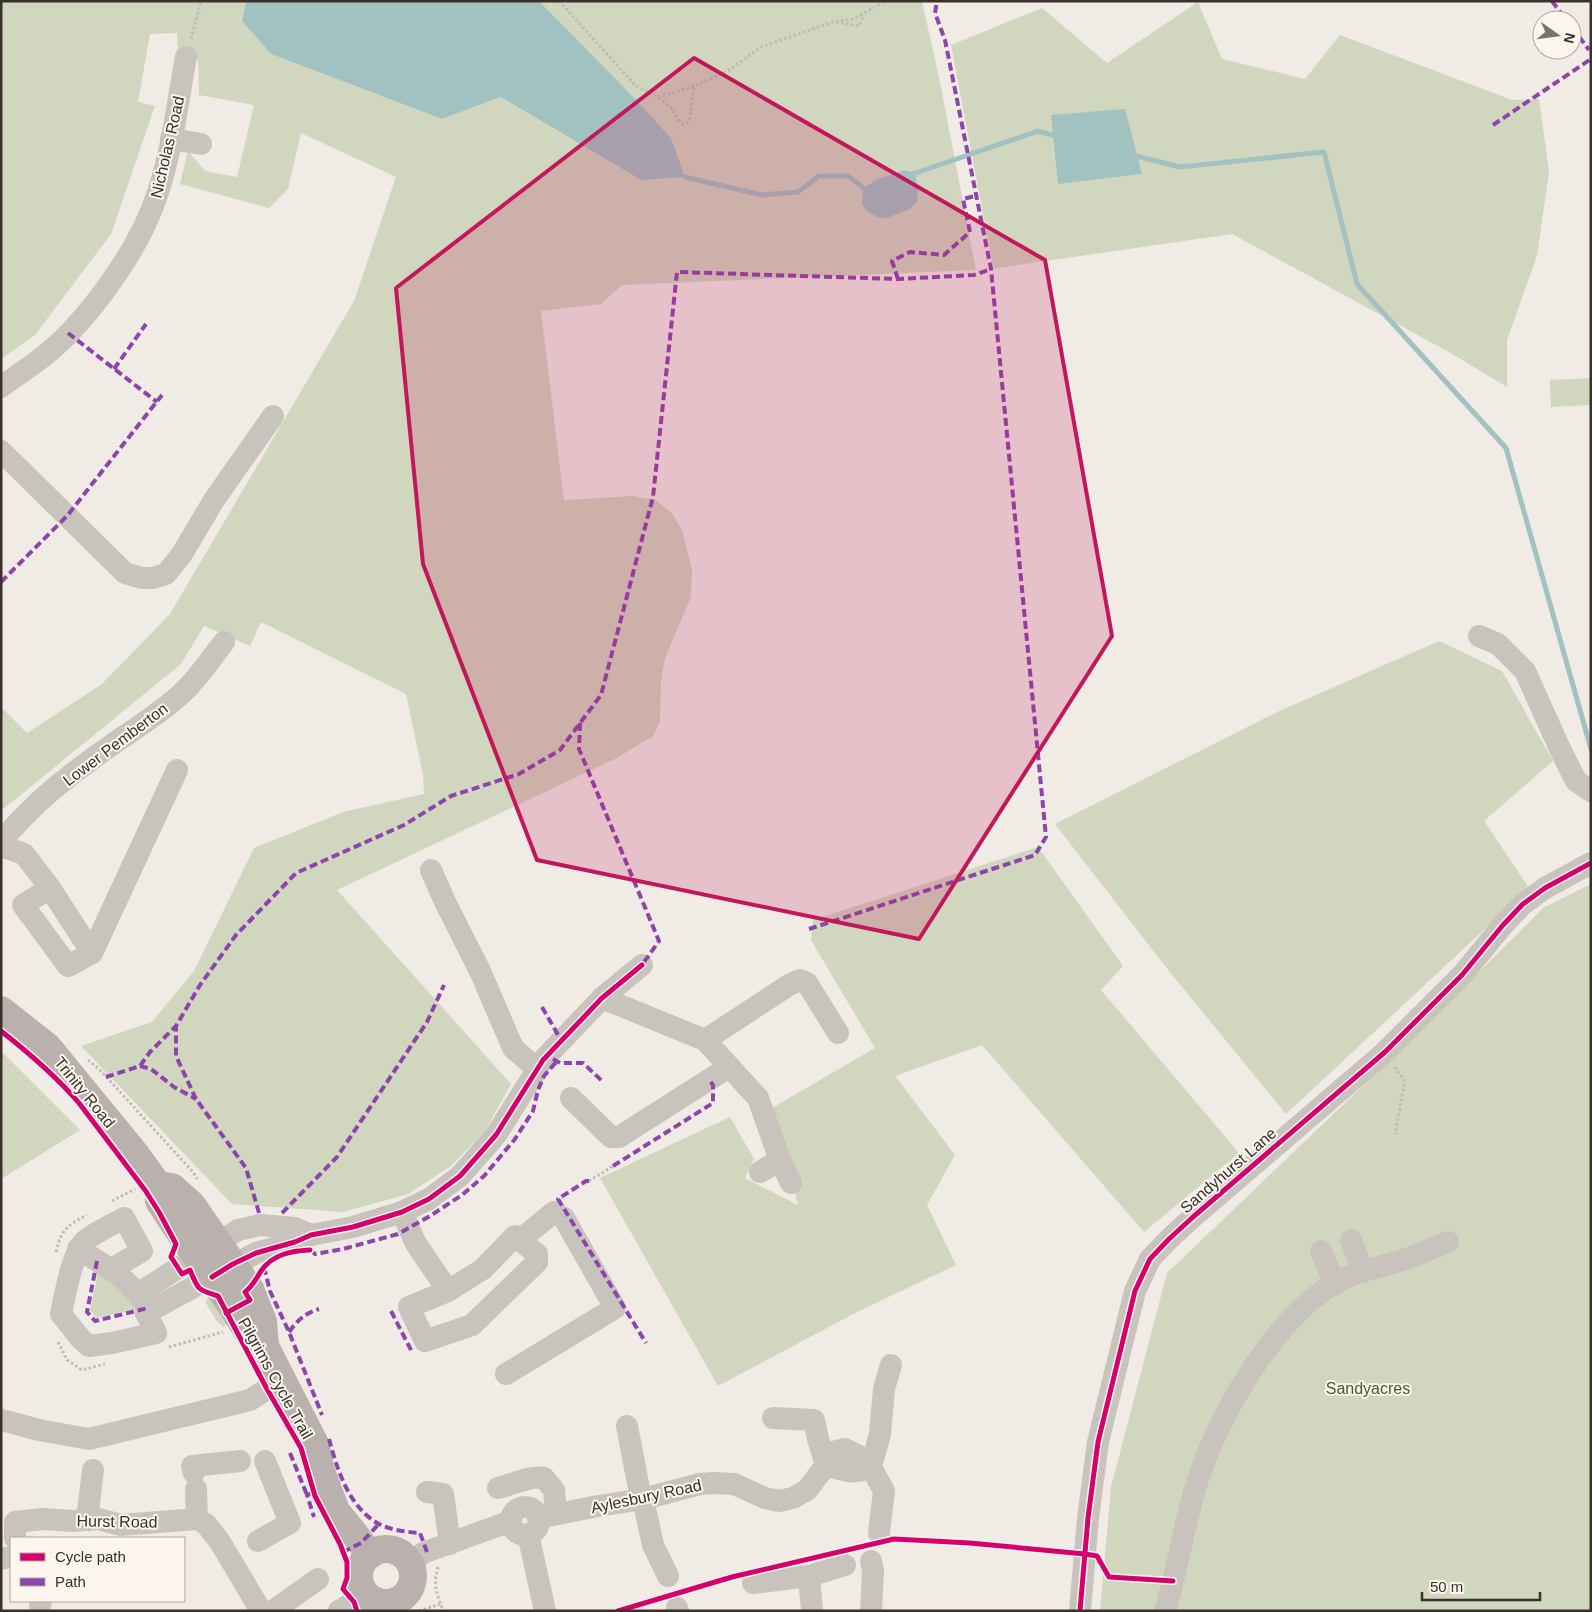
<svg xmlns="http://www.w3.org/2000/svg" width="1592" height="1612" viewBox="0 0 1592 1612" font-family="Arial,sans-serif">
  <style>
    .green { fill: #d1d6bf }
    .water { fill: #a1c2c1 }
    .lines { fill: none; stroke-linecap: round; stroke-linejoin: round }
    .stream { stroke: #a1c2c1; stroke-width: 5 }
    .path { stroke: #c2bbb6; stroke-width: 3; stroke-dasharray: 2.5 2.5; stroke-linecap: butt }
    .minor { stroke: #c9c3be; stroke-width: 22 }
    .major { stroke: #b8b1ad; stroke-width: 28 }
    .quiet { stroke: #8e44ad; stroke-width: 4; stroke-dasharray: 8 4; stroke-linecap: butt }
    .cycleway-casing { stroke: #fbf5ee; stroke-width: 8 }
    .cycleway { stroke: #d6006c; stroke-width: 5 }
    .marked { fill: #c2185b; fill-opacity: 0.2; stroke: #c2185b; stroke-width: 4; stroke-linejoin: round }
    .labels { text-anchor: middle; stroke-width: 4; stroke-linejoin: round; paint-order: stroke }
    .street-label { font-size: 16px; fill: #3b302b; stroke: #fbf5ee }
    .park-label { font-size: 16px; fill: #4a5a2e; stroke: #fbf5ee }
  </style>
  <rect width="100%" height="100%" fill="#f0ebe5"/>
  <g class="green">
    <path d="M1,1h245l-4,20 29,33 171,65 59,-22 140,83 -103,-179h384l18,81 36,188 -354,15 -21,19 -60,7 23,189 69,-4 22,4 17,13 10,17 10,39 -1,28 -26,61 -4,23 -1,40 -7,15 -36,22 -280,132 174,194 -26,47 -34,35 -43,28 -65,18 -111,-8 -151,-158 71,-24 42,-51 60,-123 89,-36 81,-18 -1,-19 -17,-81 -145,-72 -11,24 -46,-20 -23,38 -180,147v-104l26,26 75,-49 68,-70 184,-313 42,-124 -95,-44 -13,56 -19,19 -89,-24 8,-33 17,20 32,6 17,-72 -55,-10 -1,-36 -20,-4 -1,-22 -27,1 -12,68 17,4 -44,128 -76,101 -34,24z"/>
    <path d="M1198,2l24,57 83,20 35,-44 172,65 27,-1 10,73 -12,84 -30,84v47l-58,-35 -217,-118 -241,35 2,-2 -42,-222 91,-37 65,55z"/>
    <path d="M1591,378v27l-40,2 -1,-27z"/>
    <path d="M1439,641l63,30 51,90 -69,60 45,67 -243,226 -121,-148 -110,-142 222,-112z"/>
    <path d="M1038,847l85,119 -22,24 138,163 -95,79 -162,-187 -87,31 60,79 -28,50 29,60 -97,46 -141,75 -118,-208 130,-61 24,42 -9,19 53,27 -26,-97 103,-60 -64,-108 2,-20z"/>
    <path d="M1591,884v727h-491l11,-124 56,-214 245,-234 131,-131z"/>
    <path d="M1,1051l79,79 -79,49z"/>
    <path d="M98,1273l29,24 9,12 -39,9 -7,-8z"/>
    <path d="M208,1295l19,28 -4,4 -7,-7 -10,-17z"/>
  </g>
  <g class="water">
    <path d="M246,1h293l99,101 33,36 14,39 -44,3 -140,-83 -59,22 -171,-65 -29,-33z"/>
    <path d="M1125,109l17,65 -84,10 -7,-69z"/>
    <path d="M904,170l11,3 3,14 -1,15 -7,7 -23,9h-8l-11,-6 -6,-8 1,-15 13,-9z"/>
  </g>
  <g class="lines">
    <g class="stream">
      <path d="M1132,155l48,12 144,-15 33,132 149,164 85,301"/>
      <path d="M910,175l128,-44 21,6"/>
      <path d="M685,177l77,18 36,-3 21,-16h29l18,14 3,-1"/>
    </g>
    <g class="path">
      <path d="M559,1l77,85 22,11 13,11 9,14 3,2 6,-2 5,-36"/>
      <path d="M836,22l23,4 5,-11"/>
      <path d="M191,39l10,-38"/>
      <path d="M658,97l36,-11 34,-15 33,-24 72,-25 20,-3 33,-18"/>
      <path d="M88,1060l12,10 93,102 4,7"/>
      <path d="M1395,1067l10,15 -10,52"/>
      <path d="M589,1181l24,-15"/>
      <path d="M112,1201l23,-12"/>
      <path d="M56,1252c5,-22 11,-27 31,-37"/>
      <path d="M58,1342l9,18 15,10 23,-6"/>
      <path d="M169,1347l54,-15"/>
      <path d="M437,1567l1,2c-6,16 0,26 5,42"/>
      <path d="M419,1611l21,-7"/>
    </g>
    <g class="minor">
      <path d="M171,139l30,5"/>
      <path d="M1,387c16,-12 34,-23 49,-36 39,-33 85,-97 103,-145 18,-46 24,-100 33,-149"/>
      <path d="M1,451l124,122 17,5h11l13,-4 16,-20 32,-54 59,-84"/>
      <path d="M1479,636l19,8 27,27 35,78 16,32 15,10"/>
      <path d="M1,842c25,-31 55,-57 87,-80 30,-23 64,-42 92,-67 17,-15 30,-35 44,-53"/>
      <path d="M1,846l23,8 26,34 42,65 -24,13 -45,-61 27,-17"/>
      <path d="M431,870l15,34 34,67 33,77 23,20"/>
      <path d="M92,953l85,-183"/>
      <path d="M602,998l103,42 53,58 22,62 11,23"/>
      <path d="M705,1040l84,-55 11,-5 7,3 31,50"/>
      <path d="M571,1098l40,39h8l110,-70"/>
      <path d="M760,1172l20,-12"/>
      <path d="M402,1212l13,30 33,49"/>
      <path d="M515,1236l22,18v8l-65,63 -47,16 -16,-34 39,-16 35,-22z"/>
      <path d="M1351,1240l12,32"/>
      <path d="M78,1249c28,17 52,30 70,59l-2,5 10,20 -44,10 -23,3 -9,-8 -19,-24c4,-18 11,-63 25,-74 11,-9 26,-15 38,-22l18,33 -30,18"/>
      <path d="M1321,1251l14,33"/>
      <path d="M139,1293l99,-63 22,-5 35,3 16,7"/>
      <path d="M146,1313l110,-60 39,-11 16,-7 42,-8 49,-15 27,-13 31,-23 36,-41 47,-75 59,-62 40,-33"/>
      <path d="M506,1374l109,-66 -51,-90 -10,-6 -33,27"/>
      <path d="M773,1418l41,2 4,19 8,26"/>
      <path d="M1,1420l38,10 50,9 161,-39 17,-11 12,-12"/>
      <path d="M627,1426l14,73"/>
      <path d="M826,1465l7,-13 12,-3 14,7 12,11 13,24 -5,42"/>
      <path d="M194,1473l-2,-7 48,-5"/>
      <path d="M498,1488c13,-3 33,-13 46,-10l10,12 2,24"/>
      <path d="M196,1489l1,30"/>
      <path d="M427,1492l16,2 7,50"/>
      <path d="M643,1499l10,46 15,31"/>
      <circle cx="525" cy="1521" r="14"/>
      <path d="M538,1518l60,-12 45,-7 57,-15 13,-1 21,1 31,14 14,3 14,-3 14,-8 19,-25c18,6 27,10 45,2l9,-33 4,-45 7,-24"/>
      <path d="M87,1520l6,-50"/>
      <path d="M528,1534l17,77"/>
      <path d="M15,1538v-16l28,-3 30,2 25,-2 23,6 76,-6 9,5 14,18 41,69"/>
      <path d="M258,1541l32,-18 -25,-62"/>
      <path d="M1,1559l10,-2"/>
      <path d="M871,1561l2,10 -2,40"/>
      <path d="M410,1564l13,-11 88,-32"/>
      <path d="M809,1576l3,35"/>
      <path d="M753,1583l56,-7 36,-11"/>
      <path d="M40,1606l1,-5"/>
      <path d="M677,1608l1,3"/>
      <path d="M273,1611l45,-32"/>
      <path d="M339,1611l15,-9 7,-16"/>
      <path d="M1080,1611l8,-93 10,-76 37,-151 15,-32 19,-20 24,-22 192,-165 77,-77 41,-50 20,-21 22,-16 46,-25"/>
      <path d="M1165,1611c12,-40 18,-81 30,-122 20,-69 82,-179 150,-211 19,-9 41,-12 61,-19 14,-5 28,-12 42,-17"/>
    </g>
    <g class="major">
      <path d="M1,1010l47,37 86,105 24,33 1,16 19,29 55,78 15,24 17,14"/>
      <path d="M158,1185l14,2 20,18 58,84 13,33 2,24 50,98 6,27 15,40 18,22 16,22"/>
      <circle cx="386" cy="1576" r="27"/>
    </g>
    <g class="quiet">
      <path d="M1552,1l14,19"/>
      <path d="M1572,27l17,23"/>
      <path d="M1493,125l98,-66"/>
      <path d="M898,279l-6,-18 18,-9 34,3 26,-23 -7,-33 12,-3"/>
      <path d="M68,333l89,69"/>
      <path d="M114,369l32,-45"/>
      <path d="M1,582l66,-66 95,-121"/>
      <path d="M580,723l-1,26 80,192 -17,24"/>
      <path d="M809,929l226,-74 11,-18 -55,-568 -46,-229 -10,-27 2,-12"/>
      <path d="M542,1007l19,33"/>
      <path d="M553,1059l7,4h23l19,18"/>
      <path d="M140,1066l11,3 23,18 22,12"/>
      <path d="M106,1077l34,-11 10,-14 26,-26"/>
      <path d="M613,1166l100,-63v-18l-4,-5"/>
      <path d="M589,1181h-3l-28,18 88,144"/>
      <path d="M259,1213l-13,-45 -50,-69 -20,-43v-30l24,-41 36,-50 60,-62 108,-48 47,-29 68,-22 41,-24 41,-55 52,-198 24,-225 221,7 76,-4 17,-6"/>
      <path d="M282,1213l55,-56 90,-135 17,-37"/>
      <path d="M310,1250l5,4 28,-5 55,-15 32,-18 32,-21 22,-19 31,-37 18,-28 5,-21 6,-14 13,-15"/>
      <path d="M97,1261l-10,51 8,9 53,-13"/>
      <path d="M264,1267l6,24 19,41 33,83"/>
      <path d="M391,1311l21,41"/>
      <path d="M289,1332c8,-11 16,-19 30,-23"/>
      <path d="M329,1439c8,30 20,69 50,85 11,6 28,8 41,9l7,19"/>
      <path d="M290,1453l17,42"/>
      <path d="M312,1493l-5,2 7,22"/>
      <path d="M343,1552l18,-9 18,-19"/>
    </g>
    <defs>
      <g id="cycleway">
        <path d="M1,1031c28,22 55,45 78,72l66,87 14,22 17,32 -5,13 11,17 8,-4c8,20 8,20 28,26l49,93 34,59 14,48 25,48 7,18v16l-4,11 11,13 3,9"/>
        <path d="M212,1277l21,-13 23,-11 39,-11 16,-7 42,-8 49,-15 27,-13 31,-23 36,-41 47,-75 59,-62 40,-33"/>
        <path d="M226,1313l24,-13 -5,-8c7,-5 11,-13 16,-21 12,-17 30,-20 49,-21"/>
        <path d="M618,1611l114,-34 162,-38 76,4 115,11 12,2 12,21 64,4"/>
        <path d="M1080,1611l8,-93 10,-76 37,-151 15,-32 19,-20 24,-22 192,-165 77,-77 41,-50 20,-21 22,-16 46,-25"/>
      </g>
    </defs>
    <use href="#cycleway" class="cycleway-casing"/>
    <use href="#cycleway" class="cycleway"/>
  </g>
  <path class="marked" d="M694,58l351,202 67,376 -193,303 -382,-79 -114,-296 -27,-276z"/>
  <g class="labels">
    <g class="street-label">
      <text transform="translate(167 147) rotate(-77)" y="6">Nicholas Road</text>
      <text transform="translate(115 744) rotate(-37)" y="6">Lower Pemberton</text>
      <text transform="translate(85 1092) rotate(51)" y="6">Trinity Road</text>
      <text transform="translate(1228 1170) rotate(-41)" y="6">Sandyhurst Lane</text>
      <text transform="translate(276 1378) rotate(61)" y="6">Pilgrims Cycle Trail</text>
      <text transform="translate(646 1496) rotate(-12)" y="6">Aylesbury Road</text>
      <text transform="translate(117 1521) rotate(1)" y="6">Hurst Road</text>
    </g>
    <g class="park-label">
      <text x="1368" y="1394">Sandyacres</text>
    </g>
  </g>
  <rect width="1592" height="1612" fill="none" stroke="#3b302b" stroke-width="5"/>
  <rect x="10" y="1537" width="175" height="65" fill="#fbf5ee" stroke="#aea6a0"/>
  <rect x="20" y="1553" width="25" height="8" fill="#d6006c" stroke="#aea6a0"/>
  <text x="55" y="1562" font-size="15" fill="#3b302b">Cycle path</text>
  <rect x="20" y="1578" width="25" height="8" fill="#8e44ad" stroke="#aea6a0"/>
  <text x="55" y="1587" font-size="15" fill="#3b302b">Path</text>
  <g transform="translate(1557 35) rotate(104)"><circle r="24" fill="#fbf5ee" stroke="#aea6a0"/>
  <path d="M0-4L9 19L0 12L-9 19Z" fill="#7a716c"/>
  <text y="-8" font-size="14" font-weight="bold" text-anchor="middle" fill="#3b302b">N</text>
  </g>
  <path d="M1422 1592v8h118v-8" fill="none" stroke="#3b302b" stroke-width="2.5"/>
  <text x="1430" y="1592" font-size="15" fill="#3b302b" stroke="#fbf5ee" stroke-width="4" paint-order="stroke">50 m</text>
</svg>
